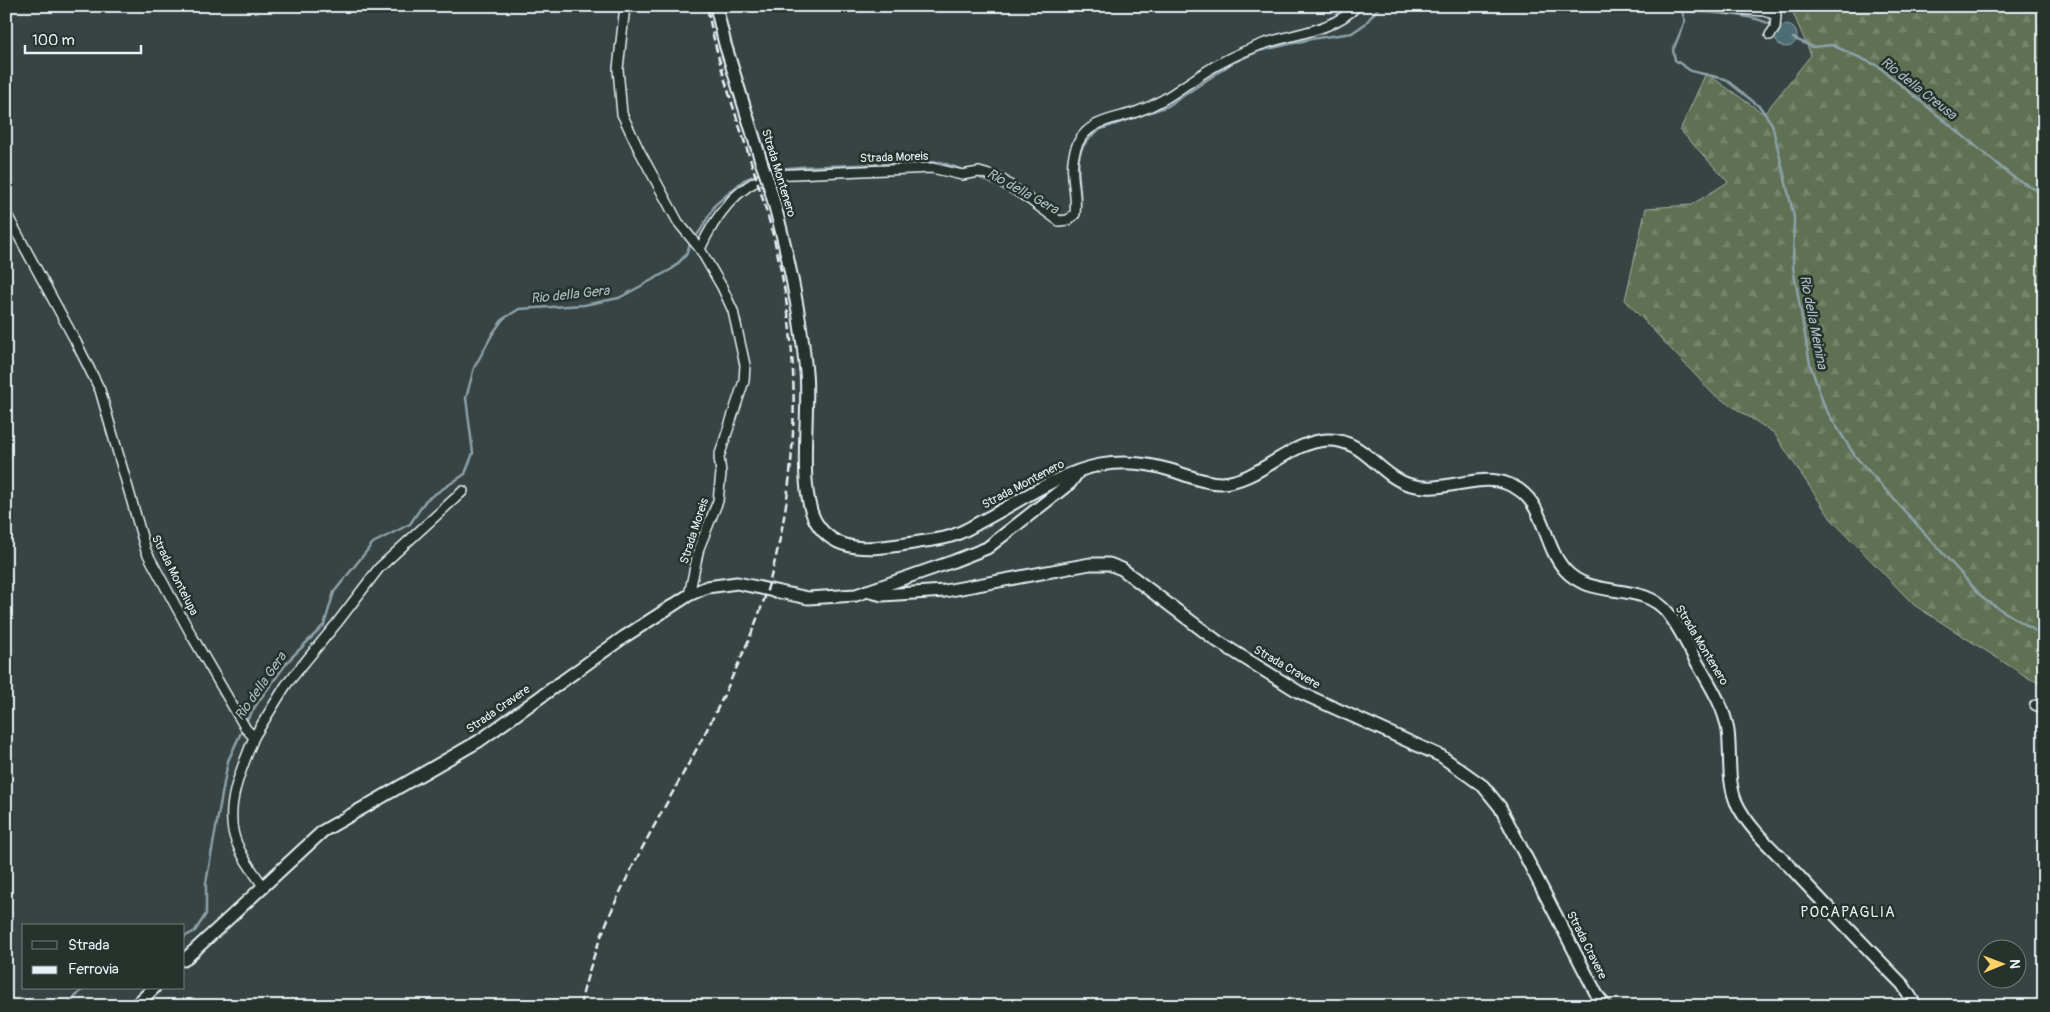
<svg xmlns="http://www.w3.org/2000/svg" width="2050" height="1012" viewBox="0 0 2050 1012" font-family="Pangolin,sans-serif">
  <style>
    .forest { fill: url(#forest-firs); stroke: #a3b0a5 }
    .water { fill: #4e6d75; stroke: #8ca2a9 }
    .lines { fill: none; stroke-linecap: round; stroke-linejoin: round }
    .stream { stroke: #8ca2a9; stroke-width: 2.5 }
    .street-casing { stroke: #e8f1f8; stroke-width: 12 }
    .secondary-casing { stroke: #e8f1f8; stroke-width: 15 }
    .street { stroke: #26332d; stroke-width: 9 }
    .secondary { stroke: #26332d; stroke-width: 11 }
    .rail { stroke: #e8f1f8; stroke-width: 2.5; stroke-dasharray: 8 4; stroke-linecap: butt }
    .secondary-bridge-casing { stroke: #e8f1f8; stroke-width: 15; stroke-linecap: butt }
    .secondary-bridge { stroke: #26332d; stroke-width: 11 }
    .labels { text-anchor: middle; stroke-width: 5; stroke-linejoin: round; paint-order: stroke }
    .street-label { font-size: 12px; fill: #e8f1f8; stroke: #26332d }
    .water-label { font-size: 14px; font-style: italic; fill: #aabcc4; stroke: #26332d }
    .quarter-label { font-size: 15px; letter-spacing: 1px; fill: #e8f1f8; stroke: #26332d }
  </style>
  <defs>
    <pattern id="forest-firs" width="22" height="20" patternUnits="userSpaceOnUse" patternTransform="scale(1.25)"><rect width="22" height="20" fill="#5e7052"/><path d="M5 1l3.5 6h-7zM16 11l3.5 6h-7z" fill="#75856c"/></pattern>
  </defs>
  <rect width="100%" height="100%" fill="#384343"/>
  <filter id="ink" filterUnits="userSpaceOnUse"><feTurbulence type="fractalNoise" baseFrequency=".02" numOctaves="2"/><feDisplacementMap in="SourceGraphic" scale="10" xChannelSelector="R" yChannelSelector="G"/><feConvolveMatrix kernelMatrix="1 2 1 2 8 2 1 2 1" color-interpolation-filters="sRGB"/></filter>
  <g filter="url(#ink)">
    <path class="forest" d="M1790,6h254v679l-14,-6 -116,-74 -83,-86 -57,-86 -61,-39 -88,-94 21,-92 45,-3 37,-23 -48,-52 26,-57 58,41 47,-59z"/>
    <circle class="water" cx="1786" cy="36" r="11"/>
    <g class="lines">
      <g class="stream">
        <path d="M1660,6l10,4c28,3 81,1 103,16"/>
        <path d="M1682,11l3,10 -12,29 2,10 16,11 34,8 35,28 12,17 22,93 -1,50 17,97 15,44 30,48 130,144 59,36"/>
        <path d="M1793,38l20,9 19,-2 46,21 135,111 31,17"/>
        <path d="M768,170l31,-3 141,-5 26,9"/>
        <path d="M975,175l21,10 36,21"/>
        <path d="M1038,211l16,11"/>
        <path d="M1067,224l11,-6c10,-33 -17,-65 23,-89l67,-23 64,-43 27,-12 52,-12 41,-6 13,-9 15,-18"/>
        <path d="M245,723l13,-21 31,-42 35,-35 10,-33 39,-49 37,-19 16,-24 39,-26 8,-21 -7,-55 8,-30 19,-35 10,-14 16,-10 65,-4 35,-7 53,-29 14,-14 4,-11 10,-13 15,-26 29,-25 17,-7"/>
        <path d="M184,937l11,-6 11,-17v-31l22,-122 15,-33"/>
        <path d="M66,1006l18,-18"/>
      </g>
      <defs>
        <g id="street">
          <path d="M625,6l-7,63 4,45 17,36 39,72 22,27 22,38 11,24 12,54 -1,16 -25,76 2,16 -3,28 -19,47 -10,47"/>
          <path d="M1698,6l67,5 11,4 -1,13 -5,7"/>
          <path d="M6,213l69,127 25,50 46,161 46,85 54,93 8,8c-11,29 -27,61 -21,94 4,20 19,39 30,55"/>
          <path d="M700,249c15,-32 36,-63 71,-74l161,-7 30,7 17,-3 21,6 59,43 9,-1 7,-6c3,-26 -9,-45 3,-71 11,-23 38,-24 58,-31 27,-9 43,-23 66,-38 18,-12 37,-21 58,-29 33,-12 72,-13 97,-39"/>
          <path d="M2035,705l9,4"/>
          <path d="M254,737l32,-52 51,-62 42,-55 84,-77"/>
        </g>
        <g id="secondary">
          <path d="M716,6l9,38 37,120"/>
          <path d="M768,181c18,63 32,126 38,191 4,40 -9,118 10,150 21,35 63,26 97,21 11,-2 24,-3 35,-6 11,-3 22,-9 32,-15 38,-19 77,-49 120,-57 22,-4 48,-2 70,5 17,5 33,13 51,13 39,-2 67,-41 106,-43 37,-2 52,37 84,45 32,9 66,-13 97,-1 38,14 33,59 57,86 28,31 77,10 103,43 11,14 19,31 27,46 13,23 29,46 33,72 3,24 -1,49 8,71 12,26 37,47 57,68 36,39 73,77 110,115l13,21"/>
          <path d="M867,591l15,4 63,-4 145,-27h19l13,5 95,72 82,51 142,64 42,30 17,21 97,188 8,11"/>
          <path d="M184,960l139,-129 156,-90 145,-104 65,-42 18,-8 30,-4 71,15 48,-3 98,-34 33,-13 83,-65 8,-11"/>
          <path d="M135,1006l19,-18"/>
        </g>
      </defs>
      <use href="#street" class="street-casing"/>
      <use href="#secondary" class="secondary-casing"/>
      <use href="#street" class="street"/>
      <use href="#secondary" class="secondary"/>
      <path class="rail" d="M580,1006c26,-121 105,-220 153,-331 12,-25 23,-52 32,-78 37,-120 38,-256 4,-377 -20,-71 -49,-141 -62,-214"/>
      <defs>
        <path id="secondary-bridge" d="M762,164l6,17"/>
      </defs>
      <use href="#secondary-bridge" class="secondary-bridge-casing"/>
      <use href="#secondary-bridge" class="secondary-bridge"/>
    </g>
  </g>
  <g class="labels">
    <g class="street-label">
      <text transform="translate(894 157) rotate(-2)" y="4">Strada Moreis</text>
      <text transform="translate(779 173) rotate(73)" y="4">Strada Montenero</text>
      <text transform="translate(1023 484) rotate(-28)" y="4">Strada Montenero</text>
      <text transform="translate(694 531) rotate(-72)" y="4">Strada Moreis</text>
      <text transform="translate(175 575) rotate(63)" y="4">Strada Montelupa</text>
      <text transform="translate(1702 645) rotate(59)" y="4">Strada Montenero</text>
      <text transform="translate(1287 667) rotate(30)" y="4">Strada Cravere</text>
      <text transform="translate(498 709) rotate(-35)" y="4">Strada Cravere</text>
      <text transform="translate(1587 945) rotate(63)" y="4">Strada Cravere</text>
    </g>
    <g class="water-label">
      <text transform="translate(1919 88) rotate(38)" y="5">Rio della Creusa</text>
      <text transform="translate(1023 191) rotate(29)" y="5">Rio della Gera</text>
      <text transform="translate(570 294) rotate(-6)" y="5">Rio della Gera</text>
      <text transform="translate(1814 322) rotate(79)" y="5">Rio della Meinina</text>
      <text transform="translate(260 686) rotate(-55)" y="5">Rio della Gera</text>
    </g>
    <g class="quarter-label">
      <text x="1848" y="917">POCAPAGLIA</text>
    </g>
  </g>
  <rect width="2050" height="1012" fill="none" stroke="#26332d" stroke-width="25"/>
  <rect x="12" y="12" width="2025" height="987" fill="none" stroke="#e8f1f8" stroke-width="2" filter="url(#ink)"/>
  <rect x="22" y="924" width="162" height="65" fill="#26332d" stroke="#747f7e"/>
  <rect x="32" y="941" width="25" height="8" fill="#26332d" stroke="#747f7e"/>
  <text x="68" y="950" font-size="15" fill="#e8f1f8">Strada</text>
  <rect x="32" y="966" width="25" height="8" fill="#e8f1f8" stroke="#747f7e"/>
  <text x="68" y="974" font-size="15" fill="#e8f1f8">Ferrovia</text>
  <g transform="translate(2002 964) rotate(89)"><circle r="24" fill="#26332d" stroke="#747f7e"/>
  <path d="M0-4L9 19L0 12L-9 19Z" fill="#ffd166"/>
  <text y="-8" font-size="14" font-weight="bold" text-anchor="middle" fill="#e8f1f8">N</text>
  </g>
  <path d="M25 45v8h116v-8" fill="none" stroke="#e8f1f8" stroke-width="2.5"/>
  <text x="32" y="45" font-size="15" fill="#e8f1f8" stroke="#26332d" stroke-width="4" paint-order="stroke">100 m</text>
</svg>
